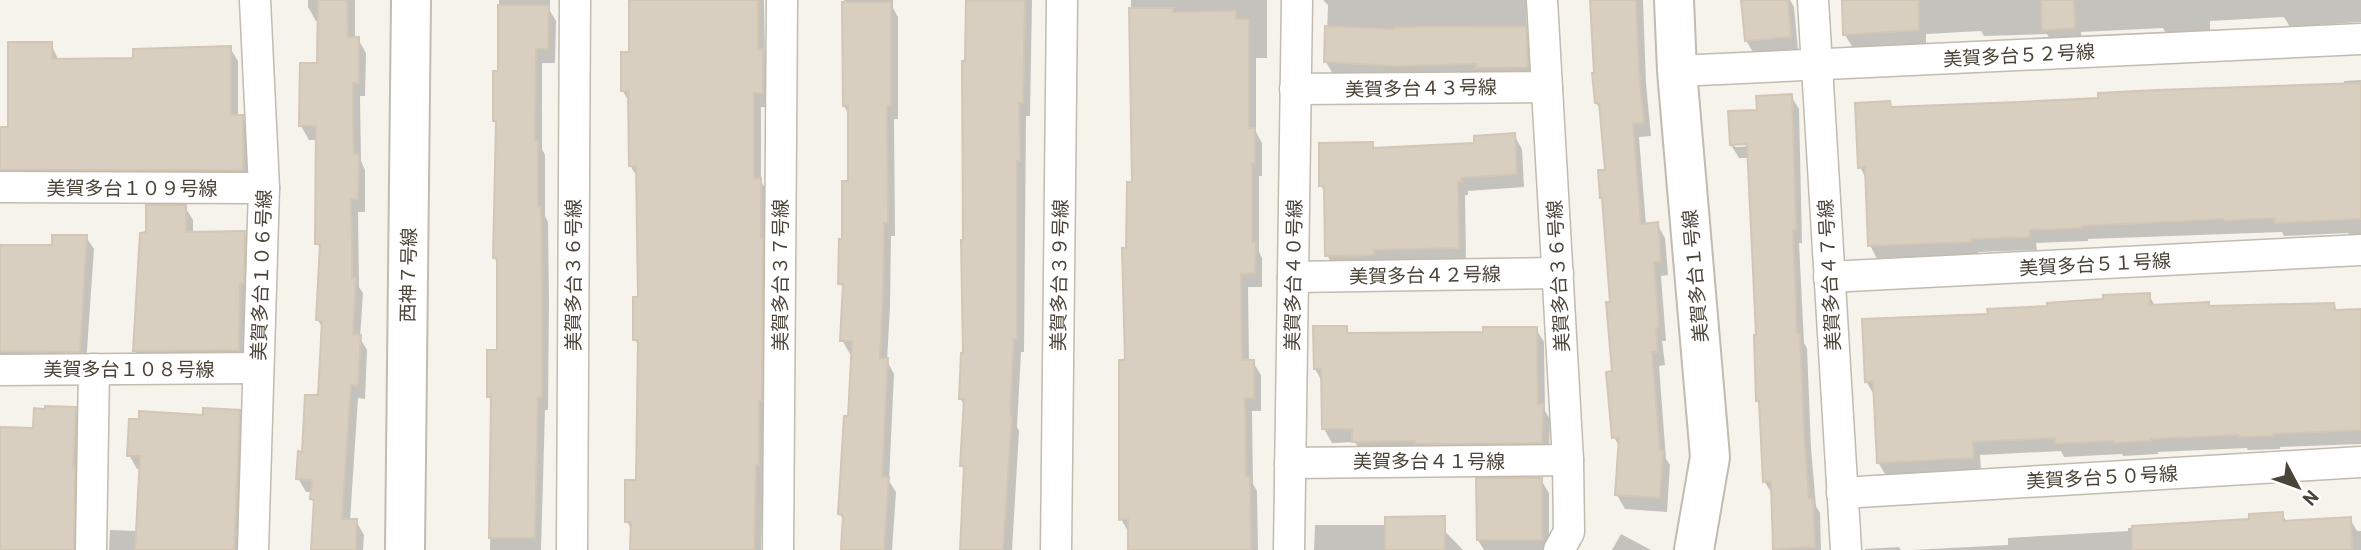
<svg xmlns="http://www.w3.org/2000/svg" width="2361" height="550" viewBox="0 0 2361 550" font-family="Barlow,'Noto Sans JP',sans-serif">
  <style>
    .shadow { fill: #0003; fill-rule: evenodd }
    .building { fill: #d8cfc1; stroke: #d3c7b4; stroke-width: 2 }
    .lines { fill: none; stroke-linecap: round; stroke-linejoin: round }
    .minor-casing { stroke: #c2bbae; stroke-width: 33 }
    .tertiary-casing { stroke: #c2bbae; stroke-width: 42 }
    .minor { stroke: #fff; stroke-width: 30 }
    .tertiary { stroke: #fff; stroke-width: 38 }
    .labels { text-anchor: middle; stroke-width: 5; stroke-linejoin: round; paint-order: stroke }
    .street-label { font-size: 19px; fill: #4b4439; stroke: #fff }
  </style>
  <rect width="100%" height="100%" fill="#f6f3ec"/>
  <g class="shadow">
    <path d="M308,0h47v39h3l8,14 -1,43h-5l1,65 4,9v42h-7l1,75 4,6 -3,45 7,12 -2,49 -7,-1 -8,123h6l8,14 -1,15h-50l2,-45 -3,-6v-7h-6l-8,-14 22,-81 3,-68 -5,-9 4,-68 -5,-9 1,-103h-9l-8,-14 18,-61 1,-44h-4l-8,-14z"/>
    <path d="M499,0h51v11l6,10 -1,42h-13v86l3,6v61l3,6 1,79 -1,109h-3l-4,140h-51l2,-147 -3,-6 10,-45v-86l-5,-9 3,-132 -2,-5 5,-48z"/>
    <path d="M631,0h133l1,56 5,9v42h-9v74l7,13 -3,284h-2l-2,72h-130l2,-18 -6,-10 11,-40 2,-134 -5,-8 5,-42 -2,-119 -8,-14v-61l-7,-13 7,-37z"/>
    <path d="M844,0h49v8l5,9v102h-4l1,117h-4l-1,71 -3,54 7,13 -5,107 7,11 -4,58h-49l1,-29 -4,-7 13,-160h-3l-8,-14 3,-49 -5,-8 4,-100h6l-1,-68 -5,-9z"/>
    <path d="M971,0h61l-2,116h-4l-2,236h-3l-4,75 2,4 -7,119h-50l4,-79 -4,-6 3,-58 -5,-9 5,-44 2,-291z"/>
    <path d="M1131,0h136v58h-11v74l6,11v33h-3v76l3,6v29h-14l1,75h4l8,13v36h-9l1,73 4,7 1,59h-128l-1,-17 -8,-14 7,-269 6,-66z"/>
    <path d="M1323,0h203l1,31 6,10 1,39 -200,-4 -8,-14 2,-57z"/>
    <path d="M1592,0h51l3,84 5,52 -12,1 7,88 11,-1 8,14 3,37 -7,1 5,65h-4l3,24 -6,1 7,93 4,6 -3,47 -42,-3 -8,-14 3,-47 -6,-11 -2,-134 -8,-101 -2,-4 5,-27 -5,-59 -6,-9z"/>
    <path d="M1743,0h47l4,7 4,43 -44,4 -8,-14z"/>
    <path d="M1844,0h517v22l-71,5 -6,-10 -74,4v14l-42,2 -5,-9 -82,4 1,10 -30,1 -5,-9 -63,2 -3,-5 -55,3v10l-73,4 -8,-13z"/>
    <path d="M51,44l8,17 76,-1 95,-12 8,13v55h4l8,14v54l-250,-10v-45l10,-1z"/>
    <path d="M2361,80v166h-6l-7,-13 -64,3 -2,-4 -194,7v2l-52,2 1,7 -59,2 1,3 -102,4 -7,-14 -3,-65 -7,-13 29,-64 3,5 208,-8 244,-15v-4z"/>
    <path d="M1791,96l8,13 3,134h-3l5,100 3,5 4,100 5,58 4,7 1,37h-46l-2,-55 -9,-14 -3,-74 -4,-6 1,-64 -9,-179h-10l-8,-13 28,-34zM1755,142v4l-20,1v-4z"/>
    <path d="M1514,135l8,14 2,38 -56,4v4h-3l1,66 -131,8 -8,-14 -1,-61 -5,-8 51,-42 3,5 101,-5z"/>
    <path d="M185,207l8,13v13h51l8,13 -7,117 -103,1 -7,-13 7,-117h6z"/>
    <path d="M86,237l8,12 -8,115h-86v-117h54z"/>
    <path d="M2149,295l6,11 55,2 123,-3 5,7 23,-2v134l-81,3v2l-32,1 -1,-2 -89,4v2l-35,2 -1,-2 -58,3 -3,-6 -81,4 1,16 -95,5 -8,-14 -4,-67 -8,-14 124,-65z"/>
    <path d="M1346,328l4,7 135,-2 51,-4 8,13 1,69 5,8 -1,37 -187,-1 -7,-13 -23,1 -8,-14 -1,-46 -8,-14z"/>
    <path d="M75,409l8,14 -2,127h-81v-121l34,1z"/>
    <path d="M239,412l8,13 -5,125h-133l1,-20 28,1 3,-62h-4l-8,-14 75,-38z"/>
    <path d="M1541,480l8,13v57h-65l-6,-10z"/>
    <path d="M2282,514l5,8 63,-3 7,12h4v19h-449l96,-5v-7l120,-7v-3l123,-7z"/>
    <path d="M1432,518l31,32h-149l1,-25h72z"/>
    <path d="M1621,534l30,16h-39z"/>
    <path d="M1899,547l2,3h-36v-1z"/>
  </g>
  <g class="building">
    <path d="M318,0h29l1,37h11v46h-6v43l1,28h5l-1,45h-7l1,45v34h4l-3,56 8,1 -3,51 -7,-1 -9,134h15l-1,31h-45l3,-50 -4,-1 2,-19 -16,-1 2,-28 4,1 3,-57h13l4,-74 -6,-1 4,-76h-5l1,-118h-17l1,-63h17z"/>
    <path d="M629,0h129v49h5v44h-9v85h7v60h2l-1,163h-3v64h-3l-2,85h-124l1,-28h-6v-42h11l2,-140h-5v-43h5l-2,-131h-7l-1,-75h-7v-39h8z"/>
    <path d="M1590,0h46l3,69 5,54 -11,1 8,100 17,-2 3,40h-7l5,66h-3l2,24h-6l8,98h3l-3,48 -45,-3 4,-58 -7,1 -6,-66 6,-1 -6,-69h4l-8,-104h-2l-2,-28h7l-6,-67h-4l-3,-30h2z"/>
    <path d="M1741,0h47l3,37 -46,4z"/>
    <path d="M1842,0h77v30l-76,5z"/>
    <path d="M2041,0h33l1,28 -33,2z"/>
    <path d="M966,1h59l-2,102h-4l1,58h-3v178h-3l-4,76 2,1 -9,134h-43l4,-84h-4l4,-67h-5l2,-46h2l-2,-113h2l-1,-179h3z"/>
    <path d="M842,2h49v104h-4l1,117h-4l-1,69 -3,66h8l-6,119h7l-5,73h-43l2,-35 -5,-1 6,-98h4l4,-75h-12l3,-57h-5l1,-45h3v-58h6v-75h-5z"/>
    <path d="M498,5h51l-1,44h-12l-1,91h3v67h3l1,79v111h-4l-3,141h-46l2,-141h-4v-47h10v-92h-4l3,-137h-3v-50h5z"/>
    <path d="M1129,8h44v4l63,-1v8h13v109h6v35h-3v79h4l-1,31 -14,1 1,86h12v38h-9l1,78h4l1,74h-123v-31l-9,1v-160h6l-3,-112h4l1,-66h5z"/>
    <path d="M1325,26l70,3v-2l131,-1 2,41 -52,1v-4l-81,2 -71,-4z"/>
    <path d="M8,42h44v17l81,-1v-9l98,-3v69h12v55h-243v-43h8z"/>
    <path d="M2361,83v136l-86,4v-5l-51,3v-2l-142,7v2l-52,2v7l-58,2v3l-104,4 -3,-79 -7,1 -3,-65 35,-2 1,6 128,-5 79,-4v-5l60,-3z"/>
    <path d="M1792,94l4,136h-3l4,103h3l4,100 5,65h4l2,49 -42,2 -2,-68 -8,1 -4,-81h-3l-2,-66h2l-9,-191 -17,1 -2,-34 29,-1 -1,-14z"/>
    <path d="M1515,133l2,41 -56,4 1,4h-4l1,66 -85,2v5l-49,1 -1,-70h-5v-43l54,-1v6l101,-5v-7z"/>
    <path d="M146,205h40v27l59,-1 -1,52 -4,1 -1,66 -106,1 7,-118 6,-1z"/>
    <path d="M52,235h35l-7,117 -80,-1v-106h52z"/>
    <path d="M2150,293v12l59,-3v4l125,-3 1,7 26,-1v121l-88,4v2l-34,1v-2l-88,4v2l-38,2v-2l-58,3v-6l-82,4 1,16 -97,5 -4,-82 -8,1 -3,-63 126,-5 -1,-5 60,-3v-3l56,-4v-4z"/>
    <path d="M1313,326h34v7l136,-1v-5h54l1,77h5l-1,39 -127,1v-3l-63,1v-13h-30l-1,-60h-7z"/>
    <path d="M45,406l31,1 -3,60h2l-1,83h-74v-123l33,1 1,-20 11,1z"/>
    <path d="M203,408l37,2 -6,140h-99l5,-94h-13l2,-37h10v-8l64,4z"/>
    <path d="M1476,478h66v62h-65z"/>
    <path d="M2283,512v9l68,-4 1,33h-220v-24l117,-7v-5z"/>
    <path d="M1445,516v34h-60v-33z"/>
  </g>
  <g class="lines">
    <defs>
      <g id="minor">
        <path d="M1542,0l26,460 1,72 -10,18"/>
        <path d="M1813,0l33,550"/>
        <path d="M1677,71l684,-32"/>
        <path d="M1295,89l252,-2"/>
        <path d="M0,187l264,1"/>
        <path d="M1293,277l265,-4"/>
        <path d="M1829,277l532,-27"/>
        <path d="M0,370l258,-2"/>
        <path d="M1290,463l278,-3"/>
        <path d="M1842,493l519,-31"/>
        <path d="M91,550l3,-181"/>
        <path d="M253,550l11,-362 -9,-188"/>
        <path d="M572,550l3,-550"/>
        <path d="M778,550l4,-550"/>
        <path d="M1056,550l6,-550"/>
        <path d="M1289,550l8,-550"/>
      </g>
      <g id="tertiary">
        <path d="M1674,0l3,71 33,386 -16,93"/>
        <path d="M405,550l6,-550"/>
      </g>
    </defs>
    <use href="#minor" class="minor-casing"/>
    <use href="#tertiary" class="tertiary-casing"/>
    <use href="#minor" class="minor"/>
    <use href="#tertiary" class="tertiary"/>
  </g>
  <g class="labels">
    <g class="street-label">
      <text transform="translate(2019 55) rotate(-3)" y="7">美賀多台５２号線</text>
      <text transform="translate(1421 88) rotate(-1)" y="7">美賀多台４３号線</text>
      <text x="132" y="195">美賀多台１０９号線</text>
      <text transform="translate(2095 264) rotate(-3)" y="7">美賀多台５１号線</text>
      <text transform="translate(261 275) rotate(-88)" y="7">美賀多台１０６号線</text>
      <text transform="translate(408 275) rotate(-89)" y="7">西神７号線</text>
      <text transform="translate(573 275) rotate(-90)" y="7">美賀多台３６号線</text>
      <text transform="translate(780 275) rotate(-90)" y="7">美賀多台３７号線</text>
      <text transform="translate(1059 275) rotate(-89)" y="7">美賀多台３９号線</text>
      <text transform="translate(1293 275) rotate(-89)" y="7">美賀多台４０号線</text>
      <text transform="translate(1425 275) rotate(-1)" y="7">美賀多台４２号線</text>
      <text transform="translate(1829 275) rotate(-93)" y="7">美賀多台４７号線</text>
      <text transform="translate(1558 276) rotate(-93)" y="7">美賀多台３６号線</text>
      <text transform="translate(1695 276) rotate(-95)" y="7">美賀多台１号線</text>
      <text x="129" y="376">美賀多台１０８号線</text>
      <text x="1429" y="468">美賀多台４１号線</text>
      <text transform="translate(2102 477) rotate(-3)" y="7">美賀多台５０号線</text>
    </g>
  </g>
  <g transform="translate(2298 487) rotate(131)" stroke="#ffffff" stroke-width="5" paint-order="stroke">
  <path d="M0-5L12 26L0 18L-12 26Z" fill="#4b4439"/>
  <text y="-10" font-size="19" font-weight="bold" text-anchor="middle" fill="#4b4439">N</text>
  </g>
</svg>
